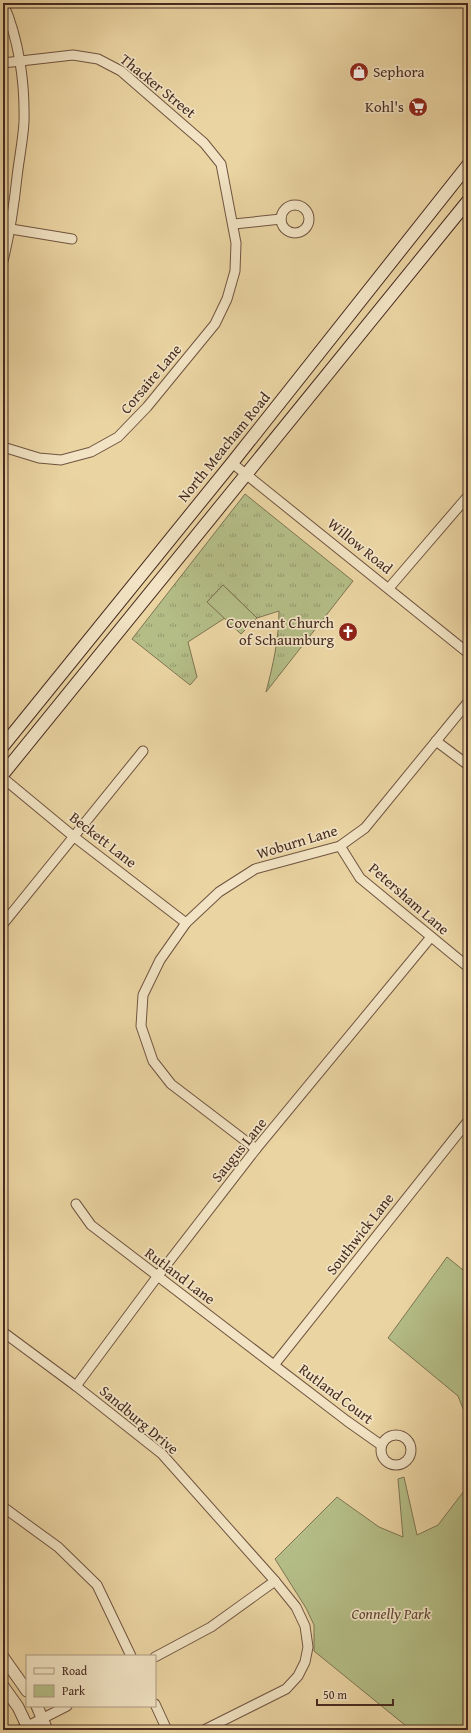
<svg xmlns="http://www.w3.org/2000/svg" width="471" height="1733" viewBox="0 0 471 1733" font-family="'Gentium Book Plus',serif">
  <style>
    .grass { fill: url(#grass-tufts); stroke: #7e7453 }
    .park { fill: #b4bd86; stroke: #7e7453 }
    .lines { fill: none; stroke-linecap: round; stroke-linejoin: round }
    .minor-casing { stroke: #705440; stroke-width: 11 }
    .tertiary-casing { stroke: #705440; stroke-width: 13 }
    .secondary-casing { stroke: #472a20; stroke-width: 14 }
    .minor { stroke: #f1e3c3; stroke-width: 9 }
    .tertiary { stroke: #f1e3c3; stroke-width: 11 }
    .secondary { stroke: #f1e3c3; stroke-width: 12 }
    .labels { text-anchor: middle; stroke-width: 3.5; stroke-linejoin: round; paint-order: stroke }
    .poi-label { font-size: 15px; fill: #472a20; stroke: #f1e3c3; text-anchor: end }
    .street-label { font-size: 15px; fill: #472a20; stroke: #f1e3c3 }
    .park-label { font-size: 15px; font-style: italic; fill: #5d4734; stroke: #f1e3c3 }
  </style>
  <defs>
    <pattern id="grass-tufts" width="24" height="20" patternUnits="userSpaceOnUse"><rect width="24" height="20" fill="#b4bd86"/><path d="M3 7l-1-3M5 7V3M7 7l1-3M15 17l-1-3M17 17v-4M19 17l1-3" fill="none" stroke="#949a6d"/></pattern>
  </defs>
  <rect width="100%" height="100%" fill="#ead4a2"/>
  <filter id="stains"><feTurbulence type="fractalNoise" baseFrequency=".005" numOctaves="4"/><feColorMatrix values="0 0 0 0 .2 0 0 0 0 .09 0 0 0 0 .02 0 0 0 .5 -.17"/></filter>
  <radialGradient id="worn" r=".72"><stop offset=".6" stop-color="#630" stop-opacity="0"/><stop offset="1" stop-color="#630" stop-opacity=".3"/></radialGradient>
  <path class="grass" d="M245,494l108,87 -87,111c7,-27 13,-53 13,-81l-22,7 -34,-33 -16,17 18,16 -37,24 9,35 -7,8 -58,-46z"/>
  <g class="park">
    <path d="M223,585l34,33 -16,16 -34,-32z"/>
    <path d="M447,1257l21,17v147l-10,-25 -70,-58z"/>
    <path d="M404,1477l13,58 21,-10 26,-34 4,-10v249h-57l-97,-79v-26l-8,-17 -31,-49 62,-62 42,30 24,10 -5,-58z"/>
  </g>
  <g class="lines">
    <defs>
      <g id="minor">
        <path d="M3,63l70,-8 25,4 23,12 83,72 17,21 15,79 -1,28 -8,28 -12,25 -68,83 -29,30 -27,15 -30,8 -22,-2 -36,-11"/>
        <circle cx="295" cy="219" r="14"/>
        <path d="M234,224l47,-5"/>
        <path d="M11,229l61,10"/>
        <path d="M3,261c7,-28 11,-56 14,-84 2,-18 6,-37 7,-55 1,-39 -5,-83 -21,-119"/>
        <path d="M232,463l236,190"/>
        <path d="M389,588l79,-92"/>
        <path d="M436,741l32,24"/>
        <path d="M3,778l70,58 113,87"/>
        <path d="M340,846l20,32 108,89"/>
        <path d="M3,924l140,-173"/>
        <path d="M256,1149l-85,-65 -18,-23 -12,-35 2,-31 17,-35 26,-37 33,-31 36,-23 85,-23 25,-18 103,-126"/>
        <path d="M76,1204l15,21 256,196 34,24"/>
        <path d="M3,1332l73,54 86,68 113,127 21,26 9,19 3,21 -3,15 -7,14 -12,13 -82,41"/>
        <path d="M274,1365l194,-244"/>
        <path d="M76,1386l81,-109 99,-128 175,-212"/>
        <circle cx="396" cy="1450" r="15"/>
        <path d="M3,1507l55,40 39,38 34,71"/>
        <path d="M155,1657l56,-30 64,-46"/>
        <path d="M155,1704l12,26"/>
        <path d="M20,1730l47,-24"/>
      </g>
      <g id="tertiary">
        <path d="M3,1657l24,34"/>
        <path d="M3,1686l15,21 11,23"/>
        <path d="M37,1706l10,24"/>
      </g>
      <g id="secondary">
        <path d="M3,746l229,-283 236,-298"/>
        <path d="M3,774l465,-573"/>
      </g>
    </defs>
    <use href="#minor" class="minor-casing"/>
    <use href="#tertiary" class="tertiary-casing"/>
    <use href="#secondary" class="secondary-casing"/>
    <use href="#minor" class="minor"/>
    <use href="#tertiary" class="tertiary"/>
    <use href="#secondary" class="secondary"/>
  </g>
  <defs>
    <symbol id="shop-disc" viewBox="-11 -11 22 22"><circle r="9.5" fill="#8f2418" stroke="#f1e3c3"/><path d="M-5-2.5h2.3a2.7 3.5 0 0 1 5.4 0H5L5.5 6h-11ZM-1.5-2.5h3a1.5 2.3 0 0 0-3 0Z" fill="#fff"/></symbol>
    <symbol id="supermarket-disc" viewBox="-11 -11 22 22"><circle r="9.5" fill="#8f2418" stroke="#f1e3c3"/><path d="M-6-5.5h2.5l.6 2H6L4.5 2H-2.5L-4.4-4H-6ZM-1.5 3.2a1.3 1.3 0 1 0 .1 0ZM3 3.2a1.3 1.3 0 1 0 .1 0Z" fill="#fff"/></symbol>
    <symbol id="church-disc" viewBox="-11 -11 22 22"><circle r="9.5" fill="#8f2418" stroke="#f1e3c3"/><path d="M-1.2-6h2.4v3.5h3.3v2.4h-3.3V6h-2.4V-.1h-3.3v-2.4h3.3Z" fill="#fff"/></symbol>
  </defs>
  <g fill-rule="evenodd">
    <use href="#shop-disc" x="348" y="61" width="22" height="22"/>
    <use href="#supermarket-disc" x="407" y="96" width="22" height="22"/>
    <use href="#church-disc" x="337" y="621" width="22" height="22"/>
  </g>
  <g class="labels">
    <g class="poi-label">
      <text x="373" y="77" text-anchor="start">Sephora</text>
      <text x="404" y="112">Kohl's</text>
      <text x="334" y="628">Covenant Church<tspan x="334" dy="17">of Schaumburg</tspan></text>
    </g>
    <g class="street-label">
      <text transform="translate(158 86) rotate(39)" y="5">Thacker Street</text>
      <text transform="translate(151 379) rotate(-50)" y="5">Corsaire Lane</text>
      <text transform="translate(224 447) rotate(-51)" y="5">North Meacham Road</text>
      <text transform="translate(360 546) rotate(39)" y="5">Willow Road</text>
      <text transform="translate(103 840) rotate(38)" y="5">Beckett Lane</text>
      <text transform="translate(297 842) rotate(-17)" y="5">Woburn Lane</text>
      <text transform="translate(409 899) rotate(41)" y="5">Petersham Lane</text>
      <text transform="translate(239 1150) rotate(-51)" y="5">Saugus Lane</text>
      <text transform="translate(360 1234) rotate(-52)" y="5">Southwick Lane</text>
      <text transform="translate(180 1276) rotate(37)" y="5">Rutland Lane</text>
      <text transform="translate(336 1394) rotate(37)" y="5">Rutland Court</text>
      <text transform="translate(139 1420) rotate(40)" y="5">Sandburg Drive</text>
    </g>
    <g class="park-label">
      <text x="391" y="1619">Connelly Park</text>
    </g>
  </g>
  <rect width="471" height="1733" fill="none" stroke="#ead4a2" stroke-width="16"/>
  <rect x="4" y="4" width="463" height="1725" fill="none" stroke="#472a20" stroke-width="2"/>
  <rect x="8" y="8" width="455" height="1717" fill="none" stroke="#472a20"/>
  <rect x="26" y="1655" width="130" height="52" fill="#f1e3c3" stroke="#ad9982"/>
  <rect x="34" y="1668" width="20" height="6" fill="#f1e3c3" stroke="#ad9982"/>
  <text x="62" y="1675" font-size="12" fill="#472a20">Road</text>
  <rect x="34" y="1685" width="20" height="12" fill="#b4bd86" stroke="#ad9982"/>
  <text x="62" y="1695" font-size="12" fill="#472a20">Park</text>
  <path d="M317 1699v6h76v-6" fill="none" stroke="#472a20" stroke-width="2"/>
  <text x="323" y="1699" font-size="12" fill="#472a20" stroke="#f1e3c3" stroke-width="3" paint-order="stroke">50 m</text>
  <rect width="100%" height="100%" filter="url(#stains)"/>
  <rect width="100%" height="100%" fill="url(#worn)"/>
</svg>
